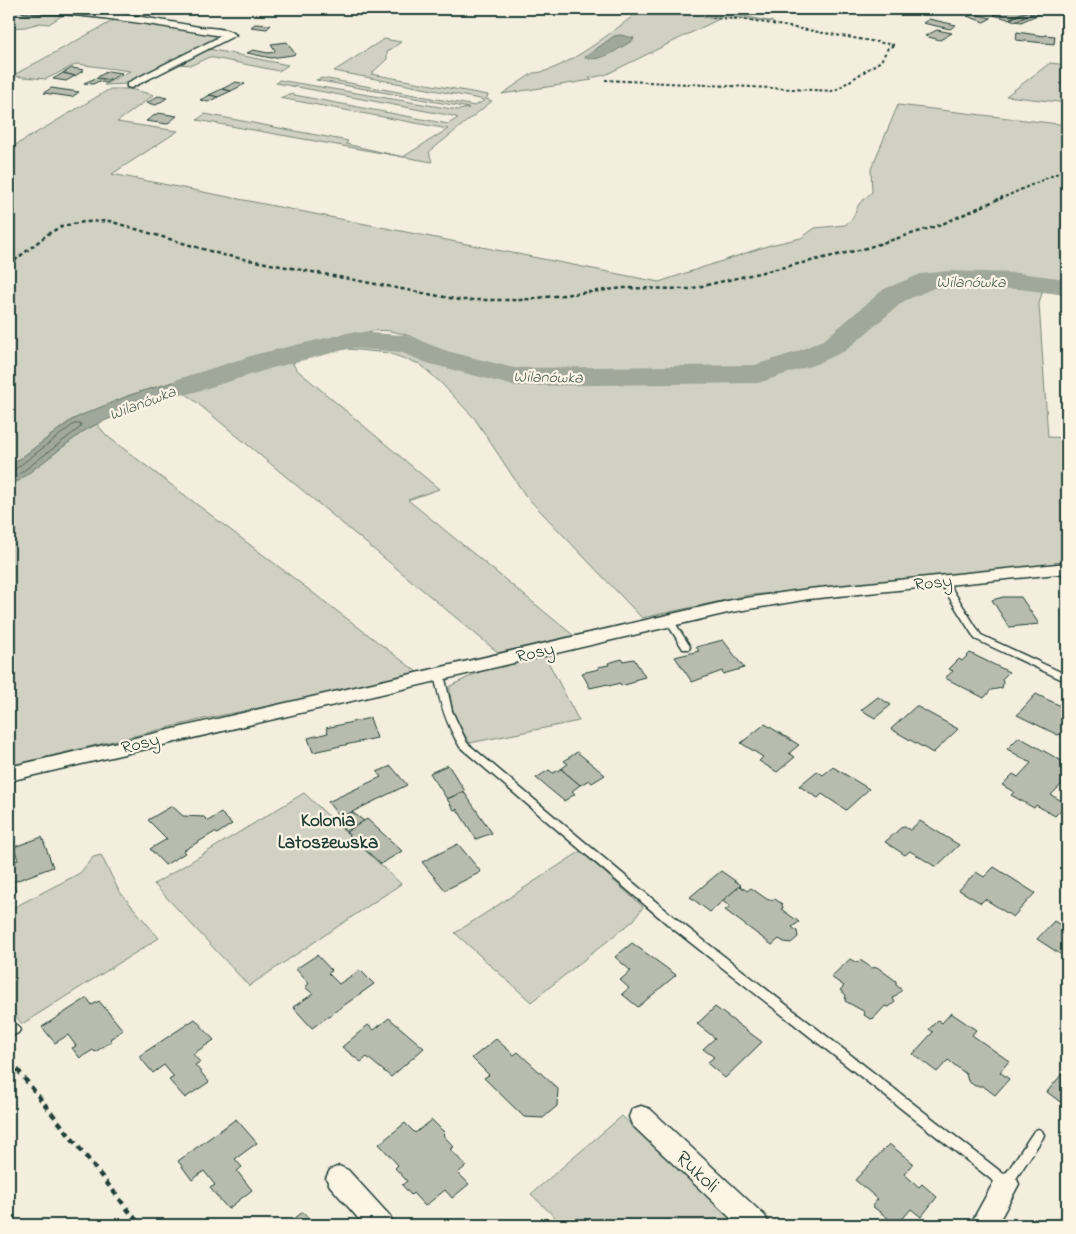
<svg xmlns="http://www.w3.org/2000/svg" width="1076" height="1234" viewBox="0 0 1076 1234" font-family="'Indie Flower',sans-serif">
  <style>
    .green { fill: #d0d1c2; stroke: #78877b }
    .water { fill: #a0a89b; stroke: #6c7d72 }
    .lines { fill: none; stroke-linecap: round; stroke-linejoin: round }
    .shore { stroke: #53685d; stroke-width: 1 }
    .river { fill: #a0a89b; fill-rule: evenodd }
    .building { fill: #b8bcae; stroke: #1f3d34 }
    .service-casing { stroke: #1f3d34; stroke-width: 3 }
    .minor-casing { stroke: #1f3d34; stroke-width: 3 }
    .path-far2 { stroke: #1f3d34; stroke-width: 2; stroke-dasharray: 3 2.5; stroke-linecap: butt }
    .path-far1 { stroke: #1f3d34; stroke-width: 2.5; stroke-dasharray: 4 3; stroke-linecap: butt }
    .path { stroke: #1f3d34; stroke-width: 4.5; stroke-dasharray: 6 5; stroke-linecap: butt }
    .service { fill: #fcf5e5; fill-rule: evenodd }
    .minor { fill: #fcf5e5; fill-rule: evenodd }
    .labels { text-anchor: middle; stroke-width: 4.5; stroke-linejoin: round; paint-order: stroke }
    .far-water-label { font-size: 16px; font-style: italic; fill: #465d53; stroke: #fcf5e5 }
    .street-label { font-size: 18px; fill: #1f3d34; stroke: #fcf5e5 }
    .neighbourhood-label { font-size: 19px; font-weight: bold; fill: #1f3d34; stroke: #fcf5e5 }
    .near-street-label { font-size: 21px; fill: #1f3d34; stroke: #fcf5e5 }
  </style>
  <rect width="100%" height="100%" fill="#f3eede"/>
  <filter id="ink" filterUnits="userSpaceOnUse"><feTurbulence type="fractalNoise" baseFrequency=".02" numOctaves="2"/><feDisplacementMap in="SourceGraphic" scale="10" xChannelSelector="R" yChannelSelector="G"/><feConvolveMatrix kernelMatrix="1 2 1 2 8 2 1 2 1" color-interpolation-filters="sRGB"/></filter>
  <g filter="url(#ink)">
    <g class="green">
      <path d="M642,9h67l64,13 -40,-5h-30l18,1 -116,57 -16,3 3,2 -90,14 31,-21c30,0 85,-46 109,-64z"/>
      <path d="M18,10l51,1 -20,13 -9,-1 -15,4 -16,1v-13z"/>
      <path d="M120,17l106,18 -98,49 -24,1 26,-14 -53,-7 -31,15 -34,-3z"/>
      <path d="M384,39l17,3 -14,10v7l-16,15 117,21 -2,4 6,2 -63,51 3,10 -235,-42 8,-6 143,27 -2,3 57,13 45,-28 -168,-31 9,-4 159,30 10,-6 -5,-2 -177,-33 3,-3 179,30 11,-2 -153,-28 6,-2 153,28 10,-6 -151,-29z"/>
      <path d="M209,49l79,16 -9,6 -70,-14 -17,8 -14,-1z"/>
      <path d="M1050,63l17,2v38l-61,-7z"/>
      <path d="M110,89h20l24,6 -37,27 61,9 -66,43 547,108 111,-37 31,-7 14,-10 30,-3 7,-6 7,-15 13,-12 -1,-23 27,-64 169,20v171l-24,-7 -4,15 9,133 19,1v125l-85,8 -100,13 -133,11 -107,23 -117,-123 -50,-76 -33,-35 -22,-20 -32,-11 -40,-4c37,-14 72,8 107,18 -18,-21 -53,-40 -82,-36 -14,2 -30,8 -44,13 -13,6 -26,8 -36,20l3,5 143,120 -31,11 166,136 -73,19 -317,-263 50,-16 -7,-10 -97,29 -59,25 -62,47v-318z"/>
      <path d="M97,424l10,12 314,239 -217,44 -195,47v-278l75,-57z"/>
      <path d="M544,654l35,67 -109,22c-12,-18 -21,-35 -20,-57l40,-19z"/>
      <path d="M304,793l97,91 -152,102 -95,-102z"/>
      <path d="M581,851l62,56 -9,13 -103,82 -76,-69z"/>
      <path d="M101,855l18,36 40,47 -137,86 -13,-16v-98l71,-37 13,-16z"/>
      <path d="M622,1116l116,109h-175l-32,-31z"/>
    </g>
    <g class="water">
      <path d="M620,35l14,3 -2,3c-13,7 -32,23 -47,16l29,-21z"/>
      <path d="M227,366l8,10 -96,30 -42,18 -13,7 -75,57v-21l63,-47 10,-5 48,-20z"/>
    </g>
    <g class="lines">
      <path class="shore" d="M9,471l5,-1 60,-46h7v3l-72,55"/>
      <path class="river" d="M948,271l71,2 48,6v16l-48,-6 -85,-1 -30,13 -59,50 -29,13 -58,19 -244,3 -87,-23 -27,-11 -48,-4 -76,19 -91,28 -10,-3 -5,-6 5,-6 82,-26 95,-22 53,3 42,16 67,17 241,-3 41,-13 29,-13 59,-50 37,-15z"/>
    </g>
    <g class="building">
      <path d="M896,9h13l-8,6 -10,-2z"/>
      <path d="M1008,9h22l-22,10 -14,-4z"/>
      <path d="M1034,9h6l-25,12 -5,-2z"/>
      <path d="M1042,10l4,1 -25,11 -5,-1z"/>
      <path d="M975,14l16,4 -7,4 -17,-6z"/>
      <path d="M929,19l27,6 -6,4 -27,-6z"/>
      <path d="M255,24l16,1 -4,4 -16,-2z"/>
      <path d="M937,30l15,3 -12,7 -15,-4z"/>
      <path d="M1017,32l27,4v-1l11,1 -1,8 -38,-4z"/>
      <path d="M287,42l8,12 -3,1 -21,3 -24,-5 6,-3 15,3 6,-1 1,-2 -4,-6z"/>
      <path d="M72,68l12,2 -9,6 -12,-3z"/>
      <path d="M108,71l14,2 -12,7 -14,-2z"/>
      <path d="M63,73l12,3 -9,5 -13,-2z"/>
      <path d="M96,78l14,2 -4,3 -7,-2 -6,3 -9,-1z"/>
      <path d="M236,82l9,2 -14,7 -9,-2z"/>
      <path d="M51,88l28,4 -7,5 -28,-4z"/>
      <path d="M222,89l9,2 -13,6 -9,-2z"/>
      <path d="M210,95l8,2 -10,5 -8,-2z"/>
      <path d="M158,96l9,2 -11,7 -9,-2z"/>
      <path d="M158,113l19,3 -10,8 -21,-3z"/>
      <path d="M1003,597h18l18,27 -30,3 -17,-27z"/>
      <path d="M723,640l21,28 -21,6 -1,-3 -30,11 -17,-25 24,-6 -3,-4z"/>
      <path d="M970,653l39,19 -7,7 1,4 -1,5 -11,2 -7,8 -39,-20 8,-7 -4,-2 10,-10 3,2z"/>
      <path d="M622,659l1,2 11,-2 11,18 -11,3 1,2 -14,4 -1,-3 -11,3 -1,-2 -18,4 -8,-15 17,-4 -1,-2 11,-2 -1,-2z"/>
      <path d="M1036,694l31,15 -1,23 -8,3 -41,-20z"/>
      <path d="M878,697l13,8 -16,13 -14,-8z"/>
      <path d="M916,706l42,23 -25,24 -42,-24z"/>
      <path d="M370,718l7,20 -64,14 -5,-14 20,-5 -2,-5z"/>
      <path d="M765,724l34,21 -10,8 6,4 -18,15 -18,-11 4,-4 -22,-14z"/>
      <path d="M1019,737l48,27v17l-1,-1 -15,15 16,9 -12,12 -19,-11 -2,3 -23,-13 3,-3 -12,-7 11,-11 5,3 13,-14 -24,-14z"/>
      <path d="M577,752l28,23 -13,8 -3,-3 -9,5 -19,-16 7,-5 -4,-3z"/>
      <path d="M448,765l17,26 -18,8 -17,-26z"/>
      <path d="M391,766l16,19 -67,33 -12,-16 53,-25 -4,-5z"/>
      <path d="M833,767l36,22 -23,21 -24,-16 -4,4 -19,-12 18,-15 6,4z"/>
      <path d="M561,769l19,16 -8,6 3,3 -11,7 -28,-23 13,-8 4,3z"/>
      <path d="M464,792l28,41 -16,6 -19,-30 -3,1 -7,-11z"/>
      <path d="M172,806l11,10 21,1 4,4 13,-8 11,11 -15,10 -2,-2 -32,19 2,2 -20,12 -15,-16 17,-10 -19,-19z"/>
      <path d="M352,812l12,9 -18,11 -13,-12z"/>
      <path d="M367,819l35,32 -21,13 -35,-32z"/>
      <path d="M920,821l39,24 -23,22 -26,-16 -5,4 -20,-13 18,-16 7,4z"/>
      <path d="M42,837l11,30 -40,15 3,10 -7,3v-32l9,-3 -4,-13z"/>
      <path d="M458,844l23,28 -36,18 -23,-28z"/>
      <path d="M994,867l41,26 -22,24 -28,-18 -4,4 -22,-13 17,-18 8,5z"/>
      <path d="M721,871l20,14 -31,27 -20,-15z"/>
      <path d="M740,886l7,5 4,-3 17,12 7,-1 7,5 1,4 -2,1 18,13 -7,5 5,4 1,6 -7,6 -7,-1 -5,-3 -7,6 -47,-35 5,-4 -8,-5z"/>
      <path d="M1067,920v31l-3,-2 -4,5 -23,-15 17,-18 8,5z"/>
      <path d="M632,943l44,32 -38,32 -16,-13 7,-6 -9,-8 11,-9 -16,-14z"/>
      <path d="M317,955l15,16 -4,2 11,11 21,-14 14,14 -62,44 -19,-21 20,-13 -8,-7 4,-3 -13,-15z"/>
      <path d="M850,959l7,4 3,-3 12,8 5,-1 19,14v4l6,5 -9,8 2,4 -6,5 -4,-1 -11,12 -4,1 -6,-4 1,-3 -20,-11 1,-6 -6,-5 4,-4 -13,-9z"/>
      <path d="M87,998l5,7 7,-4 24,29 -13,9 2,2 -17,11 -2,-2 -13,8 -8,-10 4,-2 -8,-11 -13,8 -13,-16z"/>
      <path d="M715,1007l47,35 -37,36 -18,-15 7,-6 -11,-8 12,-11 -18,-14z"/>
      <path d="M951,1013l25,17 -4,5 37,26 -9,11 9,7 -14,16 -12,-9h-8l-7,-5 -2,-7 -18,-14 -11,12 -24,-18 20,-22 -4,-3 9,-9 4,3z"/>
      <path d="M389,1018l35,30 -33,29 -24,-20 -6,5 -19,-15 26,-22 6,5z"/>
      <path d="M195,1019l19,21 -21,14 7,8 -5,3 14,17 -24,16 -16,-18 5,-3 -10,-12 -11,8 -14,-17z"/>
      <path d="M496,1039l18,16 4,-3 40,37 -1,17 -14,12 -19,-1 -40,-39 5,-3 -17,-17z"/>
      <path d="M1067,1068v39l-20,-15z"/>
      <path d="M236,1119l21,24 -22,16 7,8 -5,4 15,19 -24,19 -18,-21 5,-3 -11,-14 -12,9 -14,-19z"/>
      <path d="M432,1120l13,13 -2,2 11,12 -4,2 16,17 -8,7 11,11 -17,14 -7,-8 -20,16 -12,-13 -2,2 -9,-10 5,-4 -12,-13 3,-3 -19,-21 26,-21 10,10z"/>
      <path d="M889,1144l24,19 -9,11 15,13 3,-3 15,13 -16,20 -10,-8 -14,16 -25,-19 6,-7 -23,-19z"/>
      <path d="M303,1212l12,13h-29z"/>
    </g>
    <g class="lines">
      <defs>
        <g id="service">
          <path d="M943,578l3,1 35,56 86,40v7l-92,-43 -36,-58z"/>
          <path d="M669,617l3,1 17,27 1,2 -1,2h-6l-18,-29z"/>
          <path d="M439,671l5,3 8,37 15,32 213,179 325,253 29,-44 4,-2 4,2 2,4 -2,4 -32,49 -4,2 -4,-2 -330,-260 -212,-181c-14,-23 -21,-47 -26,-73z"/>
          <path d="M9,1019c5,2 8,6 11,11l-2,3 -4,2 -5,-3z"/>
        </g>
        <g id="minor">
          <path d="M19,9c60,-4 121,7 180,18 10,1 29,1 37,8l-105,53 -4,-1v-4l94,-47c-65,-11 -130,-22 -197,-24z"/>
          <path d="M1067,563v10l-258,26 -77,13 -723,169v-14l723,-167 77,-11z"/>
          <path d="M641,1106l9,3 115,107 4,9h-31l-106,-100 -3,-8 3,-8z"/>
          <path d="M339,1166l9,4 42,46 4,9h-30l-34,-39 -4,-8 4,-8z"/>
          <path d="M1006,1172l9,4 4,8 -22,41h-27l27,-49z"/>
        </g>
      </defs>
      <use href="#service" class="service-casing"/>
      <use href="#minor" class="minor-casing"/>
      <g class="path-far2">
        <path d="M712,18l31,1 151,26"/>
        <path d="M605,80l229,11 47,-30 7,-13 7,-3"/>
        <path d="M1000,199l67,-30"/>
      </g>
      <path class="path-far1" d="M9,265l39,-31 14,-8 22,-4 25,-1 114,34 237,45h60l104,-12 65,1 174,-40 77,-24 63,-28"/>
      <path class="path" d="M9,1065l4,-1 127,161"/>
      <use href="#service" class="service"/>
      <use href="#minor" class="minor"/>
    </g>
  </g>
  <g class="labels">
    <g class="far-water-label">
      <text x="971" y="287">Wilanówka</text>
      <text transform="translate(548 376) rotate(1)" y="6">Wilanówka</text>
      <text transform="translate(142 402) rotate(-21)" y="6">Wilanówka</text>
    </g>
    <g class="street-label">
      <text transform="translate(933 582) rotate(-6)" y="6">Rosy</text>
      <text transform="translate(535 652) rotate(-13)" y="6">Rosy</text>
      <text transform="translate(140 743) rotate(-14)" y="6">Rosy</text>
    </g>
    <g class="neighbourhood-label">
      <text x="328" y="826">Kolonia<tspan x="328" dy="22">Latoszewska</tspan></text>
    </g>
    <g class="near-street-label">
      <text transform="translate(698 1171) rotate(43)" y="7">Rukoli</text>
    </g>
  </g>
  <rect width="1076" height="1234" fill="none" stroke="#fcf5e5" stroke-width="30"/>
  <rect x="15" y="15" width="1046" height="1204" fill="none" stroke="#1f3d34" stroke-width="2" filter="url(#ink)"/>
</svg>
